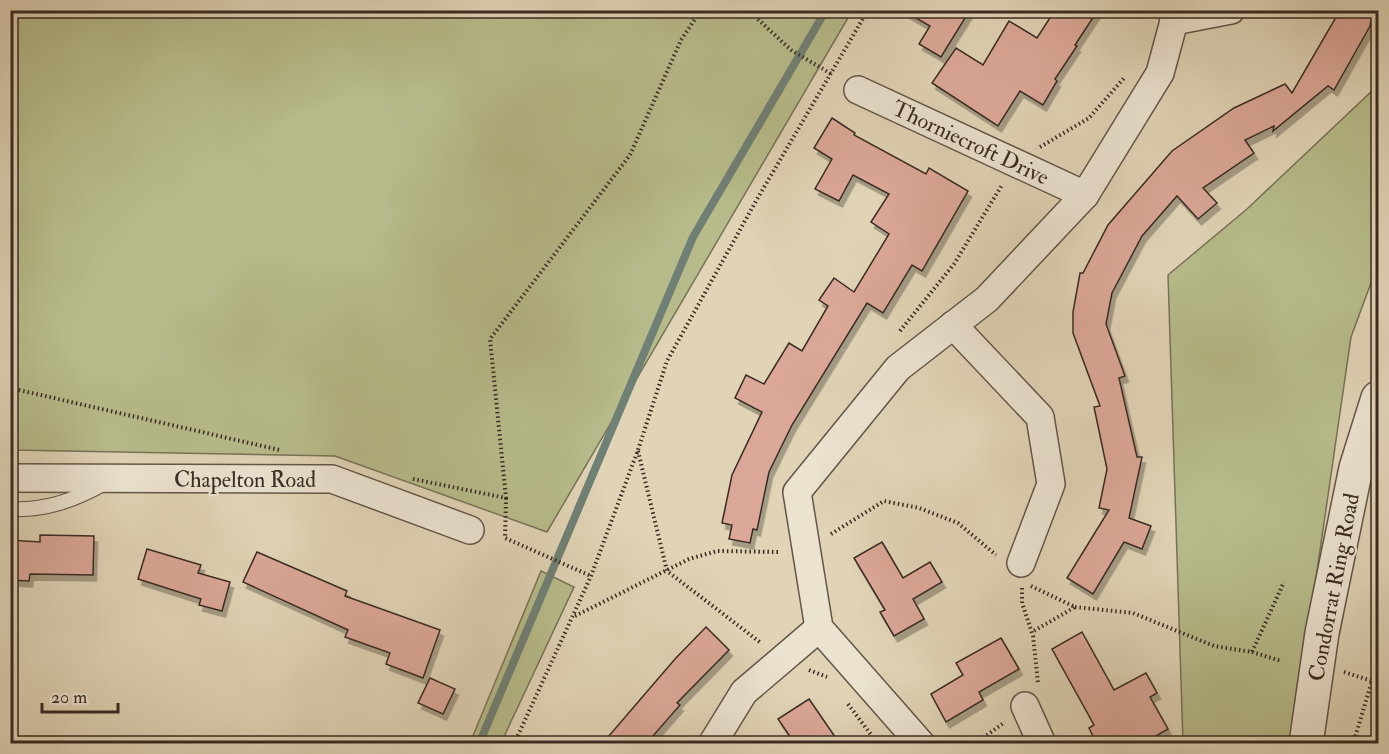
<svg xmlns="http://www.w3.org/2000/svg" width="1389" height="754" viewBox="0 0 1389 754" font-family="'IM FELL Double Pica',serif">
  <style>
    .green { fill: #b7bb8b; stroke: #787357; stroke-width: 1.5 }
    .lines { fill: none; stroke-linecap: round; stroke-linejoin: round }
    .stream { stroke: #708075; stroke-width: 8 }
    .building { fill: #dba798; stroke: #3a2b23; stroke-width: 1.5; filter: url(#shadow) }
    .service-casing { stroke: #645548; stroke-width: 16 }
    .minor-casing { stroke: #645548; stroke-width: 30 }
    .tertiary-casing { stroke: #645548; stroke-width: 36 }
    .path { stroke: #3a2b23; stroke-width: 4; stroke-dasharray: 1.5 3; stroke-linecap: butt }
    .service { stroke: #ebe2d0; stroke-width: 14 }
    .minor { stroke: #ebe2d0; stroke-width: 27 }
    .tertiary { stroke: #ebe2d0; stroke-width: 33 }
    .labels { text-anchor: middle; stroke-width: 4.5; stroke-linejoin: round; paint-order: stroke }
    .street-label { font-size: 22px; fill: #3a2b23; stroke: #ebe2d0 }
  </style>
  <defs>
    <filter id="shadow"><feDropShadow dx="3.5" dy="6" stdDeviation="0" flood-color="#0004"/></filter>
  </defs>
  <rect width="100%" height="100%" fill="#e0d3b6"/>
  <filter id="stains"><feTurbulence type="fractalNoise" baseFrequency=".00333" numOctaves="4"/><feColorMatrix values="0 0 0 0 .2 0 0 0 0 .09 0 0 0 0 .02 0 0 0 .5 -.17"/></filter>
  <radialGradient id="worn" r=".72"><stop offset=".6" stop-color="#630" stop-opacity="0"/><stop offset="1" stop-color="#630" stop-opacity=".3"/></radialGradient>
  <g class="green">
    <path d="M11,10h841v1l-305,521 -212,-76 -324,-6z"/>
    <path d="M1378,74v190l-27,73 -59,406h-109l-15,-468 79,-66 128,-121z"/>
    <path d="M541,571l33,16 -73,156h-31z"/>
  </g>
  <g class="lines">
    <path class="stream" d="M479,744l214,-507 133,-227"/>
  </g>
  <g class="building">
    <path d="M902,10h68l-29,47 -22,-13 11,-18z"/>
    <path d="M1055,10h43l-23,35 2,1 -22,33 2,2 -14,24 -23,-14 -22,35 -66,-43 24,-35 27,17 26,-44 28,17z"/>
    <path d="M1337,10h36l-3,16 -36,64 -6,-4 -55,45 1,-5 -29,14 9,13 -51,35 14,15 -19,16 -21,-23 -35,40 -30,57 -6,31 19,52 -6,2 18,79h5l-13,61 22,8 -9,23 -18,-7 -31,52 -26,-16 42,-68 -10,-2 8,-39 -13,-62 6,-1 -27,-73v-21l7,-39h3l25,-48 64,-74 62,-43 51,-24 7,9 43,-74z"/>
    <path d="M832,118l23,15 -1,2 72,39 3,-6 39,23 -46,80 -10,-6 -29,48 -16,-10 -75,122 -23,47 -12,58 -4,-1 -3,14 -21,-4 3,-14 -10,-2 10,-48 30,-63 -27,-14 11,-23 18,9 25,-41 13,8 26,-45 -9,-6 15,-22 20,14 35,-58 -18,-12 18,-28 -36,-19 -14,26 -24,-12 17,-30 -18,-11z"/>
    <path d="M40,535l54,1 -1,39 -63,-1 -1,7 -19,-1v-40l30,2z"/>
    <path d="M882,542l21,36 27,-16 12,20 -29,17 11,20 -30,17 -14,-24 5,-2 -31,-52z"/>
    <path d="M147,549l54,16 -3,8 32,9 -8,29 -23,-6 2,-6 -63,-20z"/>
    <path d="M257,552l90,39 -2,5 95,34 -17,48 -37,-14 4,-11 -45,-16 3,-7 -105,-48z"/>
    <path d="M706,627l23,23 -52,53 3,2 -34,39h-44l73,-85z"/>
    <path d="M1082,632l32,58 32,-17 11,20 -7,4 18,32 -26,15h-45l-8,-16 5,-3 -42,-76z"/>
    <path d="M1001,638l18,31 -40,23 4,8 -37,22 -15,-28 32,-19 -7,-12z"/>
    <path d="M430,678l25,11 -12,25 -25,-11z"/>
    <path d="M809,699l31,45h-45l-17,-25z"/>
  </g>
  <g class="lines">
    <defs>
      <path id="service" d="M10,509c35,2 65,-9 95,-26"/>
      <g id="minor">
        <path d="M1174,21l57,-11"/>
        <path d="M858,90l227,105"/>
        <path d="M953,325l87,92 11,67 -30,79"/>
        <path d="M10,478l322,1 138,51"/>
        <path d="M1025,706l17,38"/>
        <path d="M712,744l32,-52 75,-64"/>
        <path d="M921,744l-102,-116 -22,-136 101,-124 89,-69 98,-104 75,-122 14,-52 -2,-11"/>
      </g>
      <path id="tertiary" d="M1306,744l16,-111 34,-165 22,-70"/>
    </defs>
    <use href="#service" class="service-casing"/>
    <use href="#minor" class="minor-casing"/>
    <use href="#tertiary" class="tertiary-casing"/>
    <g class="path">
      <path d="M748,10l43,40 42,25"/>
      <path d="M1040,147l49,-29 35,-40"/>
      <path d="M900,331l54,-67 48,-79"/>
      <path d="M10,388l270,62"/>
      <path d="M638,451l29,120 94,72"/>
      <path d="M413,479l93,19 -16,-159 140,-184 51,-115 20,-30"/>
      <path d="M506,498l-1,40 86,38"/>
      <path d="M831,534l53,-33 35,7 39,15 38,32"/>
      <path d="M1031,586l44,21 -43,25"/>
      <path d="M1022,588v15l11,33 5,47"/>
      <path d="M1075,607l58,6 81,33 38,6 32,-70"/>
      <path d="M575,616l114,-57 28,-8 63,1"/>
      <path d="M1252,652l29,9"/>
      <path d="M809,670l18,7"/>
      <path d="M1344,672l28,9 -19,63"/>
      <path d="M848,704l30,40"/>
      <path d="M514,744l77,-168 47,-126 29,-89 89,-160 112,-191"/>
      <path d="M958,744l3,-3 19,-1 25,-18"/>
    </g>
    <use href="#service" class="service"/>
    <use href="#minor" class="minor"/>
    <use href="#tertiary" class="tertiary"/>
  </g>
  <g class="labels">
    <g class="street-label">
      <text transform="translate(971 142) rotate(25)" y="8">Thorniecroft Drive</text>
      <text x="245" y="487">Chapelton Road</text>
      <text transform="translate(1333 587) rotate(-79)" y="8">Condorrat Ring Road</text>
    </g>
  </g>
  <rect width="1389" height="754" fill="none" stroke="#e0d3b6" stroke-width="36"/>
  <rect x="12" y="12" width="1365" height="730" fill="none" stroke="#3a2b23" stroke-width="3"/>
  <rect x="18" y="18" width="1353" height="718" fill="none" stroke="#3a2b23" stroke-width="1.5"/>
  <path d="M42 703v9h76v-9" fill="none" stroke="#3a2b23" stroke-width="3"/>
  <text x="51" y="703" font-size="18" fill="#3a2b23" stroke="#ebe2d0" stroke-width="4.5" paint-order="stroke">20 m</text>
  <rect width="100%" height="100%" filter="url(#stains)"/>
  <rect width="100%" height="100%" fill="url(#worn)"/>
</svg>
